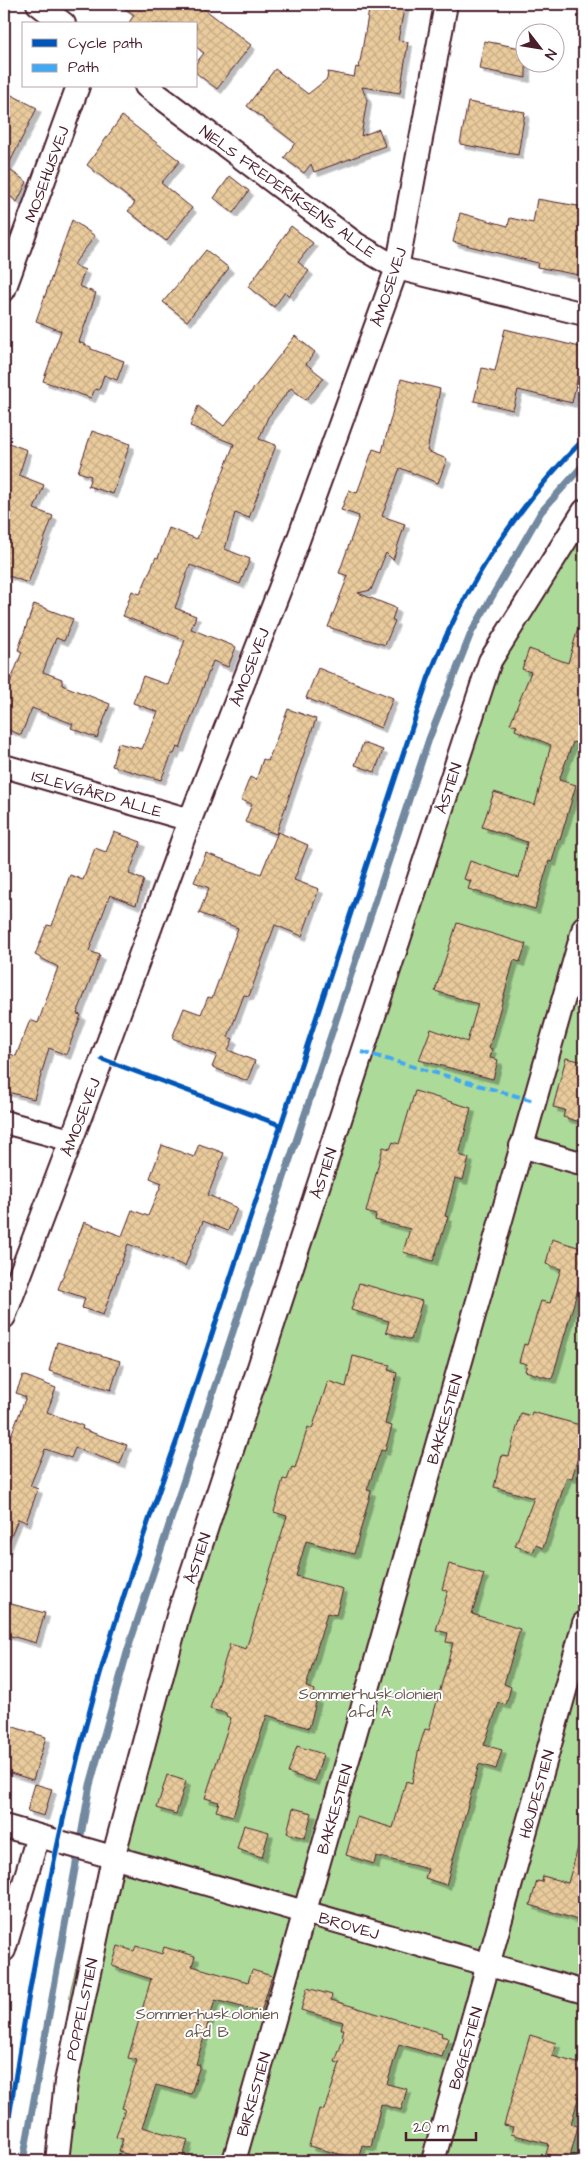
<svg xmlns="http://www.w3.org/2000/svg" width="588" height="2165" viewBox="0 0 588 2165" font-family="'Architects Daughter',sans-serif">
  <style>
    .garden { fill: #acda99; stroke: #7b7c62 }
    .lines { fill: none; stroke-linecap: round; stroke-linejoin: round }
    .stream { stroke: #7289a0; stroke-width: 7 }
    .building { fill: url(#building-cross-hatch); stroke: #4a1f2b; filter: url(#shadow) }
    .minor-casing { stroke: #4a1f2b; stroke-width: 26 }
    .minor { stroke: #fff; stroke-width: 22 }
    .quiet { stroke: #3fa9f5; stroke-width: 4; stroke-dasharray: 8 4; stroke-linecap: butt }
    .cycleway-casing { stroke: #fff; stroke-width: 8 }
    .cycleway { stroke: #0057b8; stroke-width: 5 }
    .labels { text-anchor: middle; stroke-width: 4; stroke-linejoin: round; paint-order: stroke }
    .street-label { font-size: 16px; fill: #4a1f2b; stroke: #fff }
    .park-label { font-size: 16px; fill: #67574c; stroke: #fff }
  </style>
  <defs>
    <pattern id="building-cross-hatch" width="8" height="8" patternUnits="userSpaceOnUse" patternTransform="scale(1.25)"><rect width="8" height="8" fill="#e9cb9c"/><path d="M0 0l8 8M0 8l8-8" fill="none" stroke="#c9ae87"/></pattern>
    <filter id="shadow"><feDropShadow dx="4.5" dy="4.5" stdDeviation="0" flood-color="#0004"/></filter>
  </defs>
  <rect width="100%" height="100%" fill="#fff"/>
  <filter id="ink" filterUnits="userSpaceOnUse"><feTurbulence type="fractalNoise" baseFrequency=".02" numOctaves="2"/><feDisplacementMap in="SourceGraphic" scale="10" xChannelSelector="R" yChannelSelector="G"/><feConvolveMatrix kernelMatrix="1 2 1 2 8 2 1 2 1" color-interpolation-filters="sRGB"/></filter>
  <g filter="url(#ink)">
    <path class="garden" d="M584,501v1660h-535l22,-173 34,-139 377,-1193z"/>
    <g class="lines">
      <path class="stream" d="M23,2161l67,-376 38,-136 301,-910 42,-106 70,-121 43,-48"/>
    </g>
    <g class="building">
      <path d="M119,4h79l53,41 -34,44 -21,-16v-10l8,-10 -8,-6v-23h-68l6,-9z"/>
      <path d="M370,4h35l-7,36 10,2 -8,51 -38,-6 5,13 -6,36 18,-7 6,17 -71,26 -3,-8 -7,9 -20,-15 11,-15 -48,-37 28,-37 33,25 19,-15 1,-7 26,5 2,-10 3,1z"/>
      <path d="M484,41l42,8v29l-47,-9z"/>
      <path d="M4,91l33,17 -30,60 20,14 -10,20 -13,-11z"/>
      <path d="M468,102l57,10 -7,43 -58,-11z"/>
      <path d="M122,116l58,45 -19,22 31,25 -26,33 -38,-30 7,-8 -48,-38z"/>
      <path d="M230,176l19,15 -16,22 -19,-15z"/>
      <path d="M537,199l47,8v69l-47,-9 1,-4 -85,-21 7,-29 48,13 2,-8 23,5z"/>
      <path d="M72,220l23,16 -22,29 12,5 -6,16 17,7 -17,49 12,5v2l33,12 -7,19 -13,-5 -5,15 -4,-1 -4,9 -48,-17 18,-50 -25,-10z"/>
      <path d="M291,226l22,17 -15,19 11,9 -20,25 -4,-4 -11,15 -26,-20z"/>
      <path d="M206,250l23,18 -42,53 -24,-19z"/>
      <path d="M505,329l79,19 -12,55 -54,-13 -5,20 -39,-9 8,-33 13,3z"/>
      <path d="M295,336l20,16 -9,12 18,14 -18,22 -15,-12 -23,29 -9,22 17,6 -27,73 -14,-5 -10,36 25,10 -10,25 -50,-19 -15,43 21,8 -5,13 45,18 -8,20 -15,-6 -33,87 -3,-1 -3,7h-2l-11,26 -49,-14 6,-23 24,6 16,-37 -25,-9 10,-27 25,9 17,-45 -62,-24 9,-25 8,3 16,-37 2,1 11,-30 28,11 37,-95 -44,-18 8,-20 26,20z"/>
      <path d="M401,379l39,10 -13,62 20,8 -9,24 -38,-15 -18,48 23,8 -12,36 -7,-7 -15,37 -13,3 38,15 -4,12 3,1 -10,24 -57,-18 20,-51 -9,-3 20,-57 -18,-6 8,-20 8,3 16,-44 9,3z"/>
      <path d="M92,431l38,13 -17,50 -25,-8 3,-10 -13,-4z"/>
      <path d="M4,441l23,9 -8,25 25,10 -10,24 19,7 -25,67 -24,-9z"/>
      <path d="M34,604l39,15 -9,22 -8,-3 -13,34 19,7v6l48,19 -13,34 -26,-10 2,-4 -41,-16 -11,27 -17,-7v-30l18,-46 -4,-2z"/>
      <path d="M579,625l5,1v106l-4,12 -7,-2 -14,38 17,5 -16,55 -2,-1 -6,23 -3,-1 -14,48 -67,-20 3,-8 -7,-2 6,-18 49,17 8,-36 -45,-15 12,-35 41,13 16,-60 -36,-15 2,-4 -7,-2 21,-52 -9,-3 7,-20 39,14z"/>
      <path d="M318,668l75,30 -12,30 -75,-30z"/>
      <path d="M288,709l28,10 -40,115 -31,-12 7,-18 -11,-4 9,-23 6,3 7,-21 5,2z"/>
      <path d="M363,743l20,7 -8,22 -20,-7z"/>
      <path d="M114,832l27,10 -12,32 15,6 -8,25 -26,-10 -21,56 11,4 -23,59 4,1 -15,40 -17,-7 -15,51 -30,-8v-39l12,4 14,-36 8,3 20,-56 -23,-12 12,-30 5,1 18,-51 13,5 12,-32 11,4z"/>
      <path d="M278,832l30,13 -14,35 25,9 -17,47 -27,-11 -26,71 -5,-1 -16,42 5,2 -5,11 27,11 -8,20 -35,-14 5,-12 -45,-17 12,-30 17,6 7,-17 4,1 26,-70 -39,-15 10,-25 -15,-6 12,-29 55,21z"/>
      <path d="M457,923l69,21 -6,18 -6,-2 -25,88 3,1 -2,9 8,2 -5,19 -74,-19 12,-31 36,13 11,-38 -43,-13z"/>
      <path d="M566,1058l18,4v61l-21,-6 2,-7 -12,-3z"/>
      <path d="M415,1091l56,17 -12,47 10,3 -6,22 -8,-2 -10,38 3,1 -15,44 -30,-9 7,-23 -35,-9 1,-5 -10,-3 17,-65 7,2 3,-7 6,2z"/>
      <path d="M199,1144l25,9 -16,42 29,13 -9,23 -25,-10 -18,45 -57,-22 -25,71 -21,-7 3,-10 -27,-9 26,-67 38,14 10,-26 16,6 14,-33 -12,-5 12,-33 32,12z"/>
      <path d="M552,1239l32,10v19l-32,111 -27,-8 2,-7 -8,-2 5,-18 3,1 14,-44 9,2 11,-34 -15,-5z"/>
      <path d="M359,1283l63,18 -11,39 -25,-8 3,-11 -38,-11z"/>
      <path d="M57,1342l63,19 -9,29 -62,-19z"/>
      <path d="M353,1356l37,9 -2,5 9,3 -12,51 7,2 -7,25 -4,-1 -14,40 4,1 -17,63 -48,-13 -10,35 47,13 -7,26 -9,-2 -21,74 9,3 -2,8 4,1 -8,29 -42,-13 -34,101 -17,-5 3,-9 -14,-4 26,-80 -5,-2v-3l-16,-4 20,-65 16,5 41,-133 -13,-4 9,-33 4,1 5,-13 3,1 13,-41 4,2 16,-48 18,6z"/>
      <path d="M23,1375l33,13 -9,24 36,14 -1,3 45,16 -7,19 -45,-16 -4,10 -26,-9 -15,37 8,3 -12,33 -8,-3 -13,32 -1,-98 22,-56 -10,-4z"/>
      <path d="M532,1412l52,14v10l-12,42 -5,-1 -24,71 -7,-3 -3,7 -18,-6 19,-48 -40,-11 8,-32 7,1 12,-43 10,3z"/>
      <path d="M449,1564l35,10 -12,40 48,15 -16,55 7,3 -5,18 -7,-2 -15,42 18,5 -6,19 -17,-5 -33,121 -21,-7 3,-9 -52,-13 -2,8 -28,-9 11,-38 36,11 13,-47 6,2 7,-35 6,-19 4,1 24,-87 -7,-1 2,-9 -12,-3 12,-39 -6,-2z"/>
      <path d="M4,1602l41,11 -9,30 -32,-9z"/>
      <path d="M4,1724l42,13 -13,43 -29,-9z"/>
      <path d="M297,1746l26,8 -8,27 -27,-8z"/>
      <path d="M167,1775l19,6 -10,33 -19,-6z"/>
      <path d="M35,1784l17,5 -8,27 -17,-5z"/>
      <path d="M293,1808l19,5 -7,25 -18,-5z"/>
      <path d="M244,1825l25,7 -7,25 -25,-8z"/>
      <path d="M579,1844l5,1v77l-54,-17 7,-24 5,1 1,-6 25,7z"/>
      <path d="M118,1946l16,5 2,-5 26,8 2,-7 31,9 -3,10 56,16 4,-12 20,6 -11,36 -46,-12 -19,64 4,1 -9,29 -35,-9 -14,42 46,13 -6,21h-29l-34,-9 4,-13 -7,-2 9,-28 -3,-1 15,-48 -9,-2 23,-79 -39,-13z"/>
      <path d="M307,1988l25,7 -1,5 111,33 -1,3 7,2 -6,19 -43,-13 -12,40 20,5 -6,21 -20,-6 -10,43 -9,-2 -4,14 -49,-13 10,-37 5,1 16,-47 -5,-1 9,-25 -2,-1 2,-7h-3l2,-7 -42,-12z"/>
      <path d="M530,2035l26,8 -4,13 32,9v13l-13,46 7,2 -9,34 -23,-6 3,-10 -38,-10 2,-7 -9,-2z"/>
    </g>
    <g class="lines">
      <defs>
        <g id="minor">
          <path d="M38,4l26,20"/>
          <path d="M146,86l210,158 41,24 187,46"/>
          <path d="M4,290l74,-204"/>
          <path d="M4,766l186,54"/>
          <path d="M4,1122l67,18"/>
          <path d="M521,1146l63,18"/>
          <path d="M4,1317l98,-258 88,-239 98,-252 109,-300 49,-264"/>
          <path d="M4,1826l580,166"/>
          <path d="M4,1950l34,-114"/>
          <path d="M57,2161l9,-79 47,-224 66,-246 311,-951 94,-150"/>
          <path d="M234,2161l350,-1234"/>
          <path d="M433,2161l151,-538"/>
        </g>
      </defs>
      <use href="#minor" class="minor-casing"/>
      <use href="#minor" class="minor"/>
      <path class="quiet" d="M362,1052l172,49"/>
      <defs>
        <g id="cycleway">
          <path d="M102,1059l178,66"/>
          <path d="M4,2151c24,-160 51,-321 96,-477 23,-80 50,-159 78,-237l250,-758c35,-91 87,-171 156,-240"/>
        </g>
      </defs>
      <use href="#cycleway" class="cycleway-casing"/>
      <use href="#cycleway" class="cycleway"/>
    </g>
  </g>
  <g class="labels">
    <g class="street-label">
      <text transform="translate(46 174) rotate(-70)" y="6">MOSEHUSVEJ</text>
      <text transform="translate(288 191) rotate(36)" y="6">NIELS FREDERIKSENS ALLE</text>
      <text transform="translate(388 287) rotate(-72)" y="6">ÅMOSEVEJ</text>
      <text transform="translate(249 667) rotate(-69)" y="6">ÅMOSEVEJ</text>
      <text transform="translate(448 788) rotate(-72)" y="6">ÅSTIEN</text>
      <text transform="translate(97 793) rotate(16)" y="6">ISLEVGÅRD ALLE</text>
      <text transform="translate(80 1117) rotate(-69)" y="6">ÅMOSEVEJ</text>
      <text transform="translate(323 1173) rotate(-72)" y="6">ÅSTIEN</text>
      <text transform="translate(444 1419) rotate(-74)" y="6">BAKKESTIEN</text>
      <text transform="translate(197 1558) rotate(-72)" y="6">ÅSTIEN</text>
      <text transform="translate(536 1794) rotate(-74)" y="6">HØJDESTIEN</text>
      <text transform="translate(334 1809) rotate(-74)" y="6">BAKKESTIEN</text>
      <text transform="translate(349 1925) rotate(16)" y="6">BROVEJ</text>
      <text transform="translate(81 2009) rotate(-78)" y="6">POPPELSTIEN</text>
      <text transform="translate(465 2048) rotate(-74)" y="6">BØGESTIEN</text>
      <text transform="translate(253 2094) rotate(-74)" y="6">BIRKESTIEN</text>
    </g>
    <g class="park-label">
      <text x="370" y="1699">Sommerhuskolonien<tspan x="370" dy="18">afd A</tspan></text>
      <text x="207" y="2019">Sommerhuskolonien<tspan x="207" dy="18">afd B</tspan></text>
    </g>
  </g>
  <rect width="588" height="2165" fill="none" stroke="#fff" stroke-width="20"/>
  <rect x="10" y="10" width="568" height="2145" fill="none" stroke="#4a1f2b" stroke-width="2" filter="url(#ink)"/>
  <rect x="22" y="22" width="175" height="65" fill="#ffffff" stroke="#b7a5aa"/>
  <rect x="32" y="39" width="25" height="8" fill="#0057b8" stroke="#b7a5aa"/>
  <text x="68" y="48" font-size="15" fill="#4a1f2b">Cycle path</text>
  <rect x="32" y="64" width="25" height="8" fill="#3fa9f5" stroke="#b7a5aa"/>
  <text x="68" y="72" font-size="15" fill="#4a1f2b">Path</text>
  <g transform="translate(540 48) rotate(121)"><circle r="24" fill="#ffffff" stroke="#b7a5aa"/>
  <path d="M0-4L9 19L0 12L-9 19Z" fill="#4a1f2b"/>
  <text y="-8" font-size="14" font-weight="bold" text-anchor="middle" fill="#4a1f2b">N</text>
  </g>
  <path d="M406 2132v8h70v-8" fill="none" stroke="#4a1f2b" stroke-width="2.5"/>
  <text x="413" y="2132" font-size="15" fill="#4a1f2b" stroke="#ffffff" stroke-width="4" paint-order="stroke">20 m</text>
</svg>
